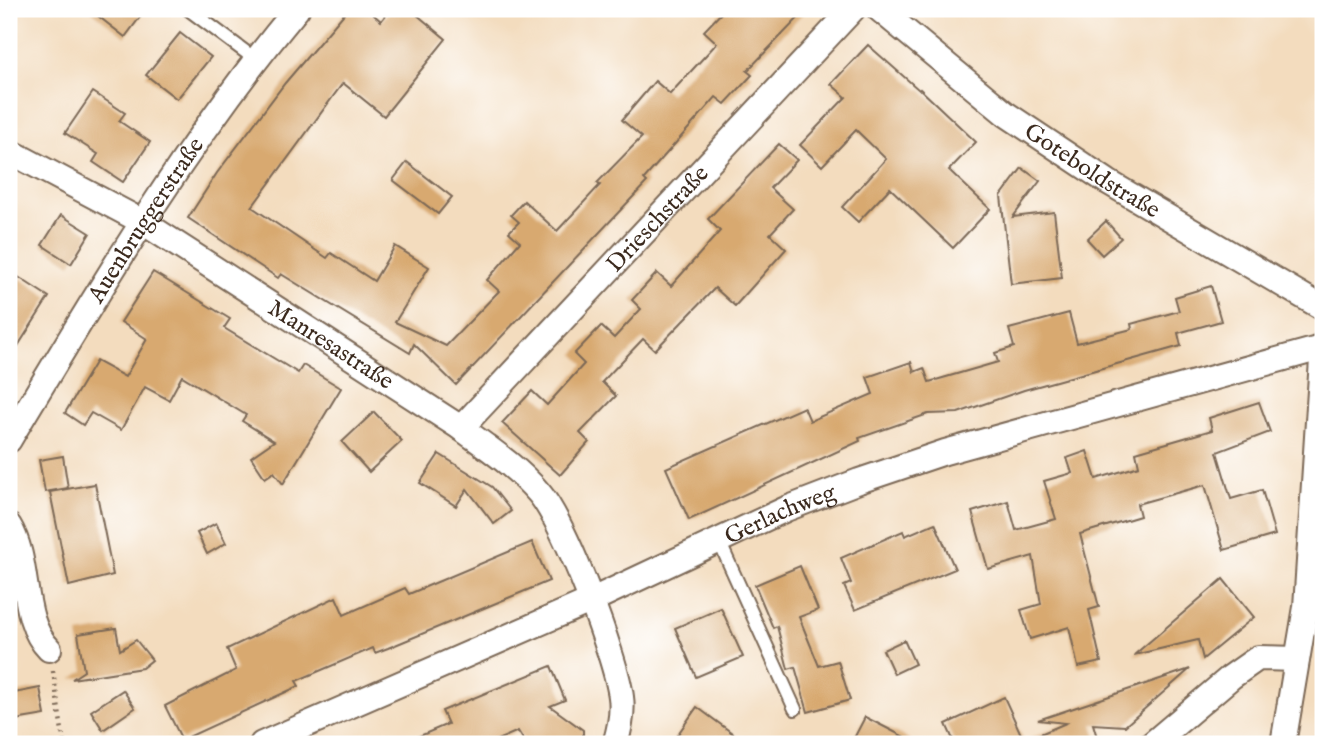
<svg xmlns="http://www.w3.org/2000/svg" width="1332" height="753" viewBox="0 0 1332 753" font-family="'IM FELL English',serif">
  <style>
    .building { fill: #d8a970 }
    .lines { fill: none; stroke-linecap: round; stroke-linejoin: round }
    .service-casing { stroke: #7b6856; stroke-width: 16 }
    .minor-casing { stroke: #7b6856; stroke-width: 28 }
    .path { stroke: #7b6856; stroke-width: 4.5; stroke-dasharray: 2 5; stroke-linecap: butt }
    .service { stroke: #fff; stroke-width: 12 }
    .minor { stroke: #fff; stroke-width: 24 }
    .labels { text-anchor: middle; stroke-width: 5; stroke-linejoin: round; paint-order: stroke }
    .street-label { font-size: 24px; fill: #3b2a1e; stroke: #fff }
  </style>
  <rect width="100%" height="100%" fill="#fff"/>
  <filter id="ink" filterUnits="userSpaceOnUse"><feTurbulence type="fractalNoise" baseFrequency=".0143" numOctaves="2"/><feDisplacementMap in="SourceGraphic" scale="14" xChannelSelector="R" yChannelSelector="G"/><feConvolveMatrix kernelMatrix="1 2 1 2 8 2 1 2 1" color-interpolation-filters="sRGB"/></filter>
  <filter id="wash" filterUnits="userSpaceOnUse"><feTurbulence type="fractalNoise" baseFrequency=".00686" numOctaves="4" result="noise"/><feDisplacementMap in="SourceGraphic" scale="28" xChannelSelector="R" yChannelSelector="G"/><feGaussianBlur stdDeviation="1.57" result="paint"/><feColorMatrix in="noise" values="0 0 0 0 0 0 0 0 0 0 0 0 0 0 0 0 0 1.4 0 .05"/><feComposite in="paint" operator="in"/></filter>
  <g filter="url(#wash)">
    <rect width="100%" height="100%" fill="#f3dcbe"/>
    <g id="blocks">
      <g class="building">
        <path d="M89,9h57l-21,28z"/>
        <path d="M348,9h19l14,12 10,-12h19l36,30 -62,77 -41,-33 -91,124 75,51 4,-5 43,28 21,-35 34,21 -34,55 51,24 53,-55 -12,-11 33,-38 -11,-10 10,-10 -8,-7 13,-14 33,30 43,-46 -3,-2 45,-46 -20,-17 33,-39 15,13 47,-51 -13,-12 21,-22h82l-60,62 5,4 -27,29 -9,-7 -72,82 3,3 -191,203 -42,-41 -4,9 -129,-79 -3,4 -90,-60 29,-45 68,-90z"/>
        <path d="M180,33l31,24 -34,42 -31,-24z"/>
        <path d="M868,45l51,45 1,-1 56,53 -27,28 41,39 -37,39 -63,-60 -32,34 -16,-15 44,-48 -30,-29 -34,36 -22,-21 46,-48 -15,-13z"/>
        <path d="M93,92l32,21 -6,8 31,21 -27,40 -30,-20 5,-8 -33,-21z"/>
        <path d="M779,144l18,16 -27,28 23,21 -23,25 16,15 -51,57 -20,-18 -60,62 -12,-11 -41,43 14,14 -36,37 9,9 -29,33 -58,-52 30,-32 15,14 37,-41 -10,-10 27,-28 13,12 27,-29 -9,-9 25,-27 14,13 49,-55 -12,-12z"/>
        <path d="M407,162l45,35 -14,17 -45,-34z"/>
        <path d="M1022,168l18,13 -27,36 41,-5 8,66 -51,6 -10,-88z"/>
        <path d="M61,215l29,18 -19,31 -29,-19z"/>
        <path d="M1106,221l15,17 -19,17 -15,-16z"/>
        <path d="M9,271l40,26 -40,63z"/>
        <path d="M153,272l77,47 -6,9 74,45 5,-8 38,23 -58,96 -9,-12 -9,6 -14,-21 23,-16 -32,-20 4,-6 -64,-39 -13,24 -24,-13 -24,43 -30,-17 -8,12 -18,-12 31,-52 29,16 22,-38 -26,-17z"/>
        <path d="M1211,286l10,35 -43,12 3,13 -157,44 -66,23 -30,1 -69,24 1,3 -171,79 -23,-52 138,-61 6,14 63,-27 -6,-17 44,-15 3,10 10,-4 5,14 69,-20 -3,-9 19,-6 -5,-18 60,-16 8,30 55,-14 -1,-5 48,-13 -4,-14z"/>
        <path d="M1259,402l11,30 -53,20 14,47 31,-9 13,45 -51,15 -19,-65 -68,19 3,12 -60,18 19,73 -10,3 12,52 -23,5 -9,-40 -39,12 -9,-29 20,-6 -8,-48 -45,13 -16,-57 36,-11 8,29 40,-11 -12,-38 28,-8 -5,-15 20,-7 9,28 43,-13 -3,-14 76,-22 -3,-12z"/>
        <path d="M374,412l28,29 -33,31 -27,-30z"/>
        <path d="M439,454l53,33 19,24 -17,13 -27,-35 -11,17 -36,-23z"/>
        <path d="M63,456l5,32 -23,4 -6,-32z"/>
        <path d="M95,484l18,91 -44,11 -19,-94z"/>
        <path d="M216,523l10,20 -19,11 -10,-21z"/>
        <path d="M935,523l20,46 -100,41 -11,-24 7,-3 -10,-25 62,-27 2,5z"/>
        <path d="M532,542l17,39 -161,67 -13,5 -2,-5 -77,33 3,5 -117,54 -17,-34 71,-36 -9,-21 109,-52 8,18 61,-27 4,6z"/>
        <path d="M800,566l18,44 -19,7 20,49 19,-5 12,39 -42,12 -13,-45 -7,2 -11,-43 -4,2 -18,-43z"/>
        <path d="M1223,579l31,38 -51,42 -5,-19 -64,15z"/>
        <path d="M721,608l22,49 -47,20 -21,-49z"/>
        <path d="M116,628l4,22 16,-10 16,20 -10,8 -70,11 12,-8 -6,-37z"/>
        <path d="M904,640l11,24 -21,10 -11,-24z"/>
        <path d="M551,666l14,34 -15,6 33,24v14h-57l-8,-13 -30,13h-87l47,-20 -6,-13z"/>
        <path d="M1190,669l-65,57 -32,-2 6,20h-144l-9,-20 58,-27 20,44 42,-18 -28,-3z"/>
        <path d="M40,688l5,27 -36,6v-27z"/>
        <path d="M123,690l12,18 -32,22 -12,-19z"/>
        <path d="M697,707l50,37h-76z"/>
        <path d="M865,717l53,27h-67z"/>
      </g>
    </g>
  </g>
  <g filter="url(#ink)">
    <use href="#blocks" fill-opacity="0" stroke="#7b6856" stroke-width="2"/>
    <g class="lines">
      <defs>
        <g id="service">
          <path d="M188,9l67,50"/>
          <path d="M719,541l76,168"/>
        </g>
        <g id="minor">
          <path id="s1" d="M879,9l127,105 102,68 215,126"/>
          <path id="s2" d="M9,151l132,70 320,207c27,20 56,39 78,65 26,30 77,164 82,204 2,14 -2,34 -6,47"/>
          <path id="s3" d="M461,428l392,-419"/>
          <path id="s4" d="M9,440c89,-148 177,-298 288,-431"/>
          <path d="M9,526c22,36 10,93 40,123"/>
          <path id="s5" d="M262,744l328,-143 196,-92 73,-28 86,-29 376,-104"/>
          <path d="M1152,744l79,-67 27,-19 39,1"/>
          <path d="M1283,744l23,-137 17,-263"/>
        </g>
      </defs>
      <use href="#service" class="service-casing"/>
      <use href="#minor" class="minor-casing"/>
      <path class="path" d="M53,671l11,73"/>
      <use href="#service" class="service"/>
      <use href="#minor" class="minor"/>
    </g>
  </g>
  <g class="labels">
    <g class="street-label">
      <text dy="8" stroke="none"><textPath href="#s1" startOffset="268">Goteboldstraße</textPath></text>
      <text dy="8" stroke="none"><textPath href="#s3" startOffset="287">Drieschstraße</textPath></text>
      <text dy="8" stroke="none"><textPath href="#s4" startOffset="259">Auenbruggerstraße</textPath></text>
      <text dy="8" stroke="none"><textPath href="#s2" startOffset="376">Manresastraße</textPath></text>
      <text dy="8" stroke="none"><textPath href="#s5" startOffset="567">Gerlachweg</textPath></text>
    </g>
  </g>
  <rect width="1332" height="753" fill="none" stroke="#fff" stroke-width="35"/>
</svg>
